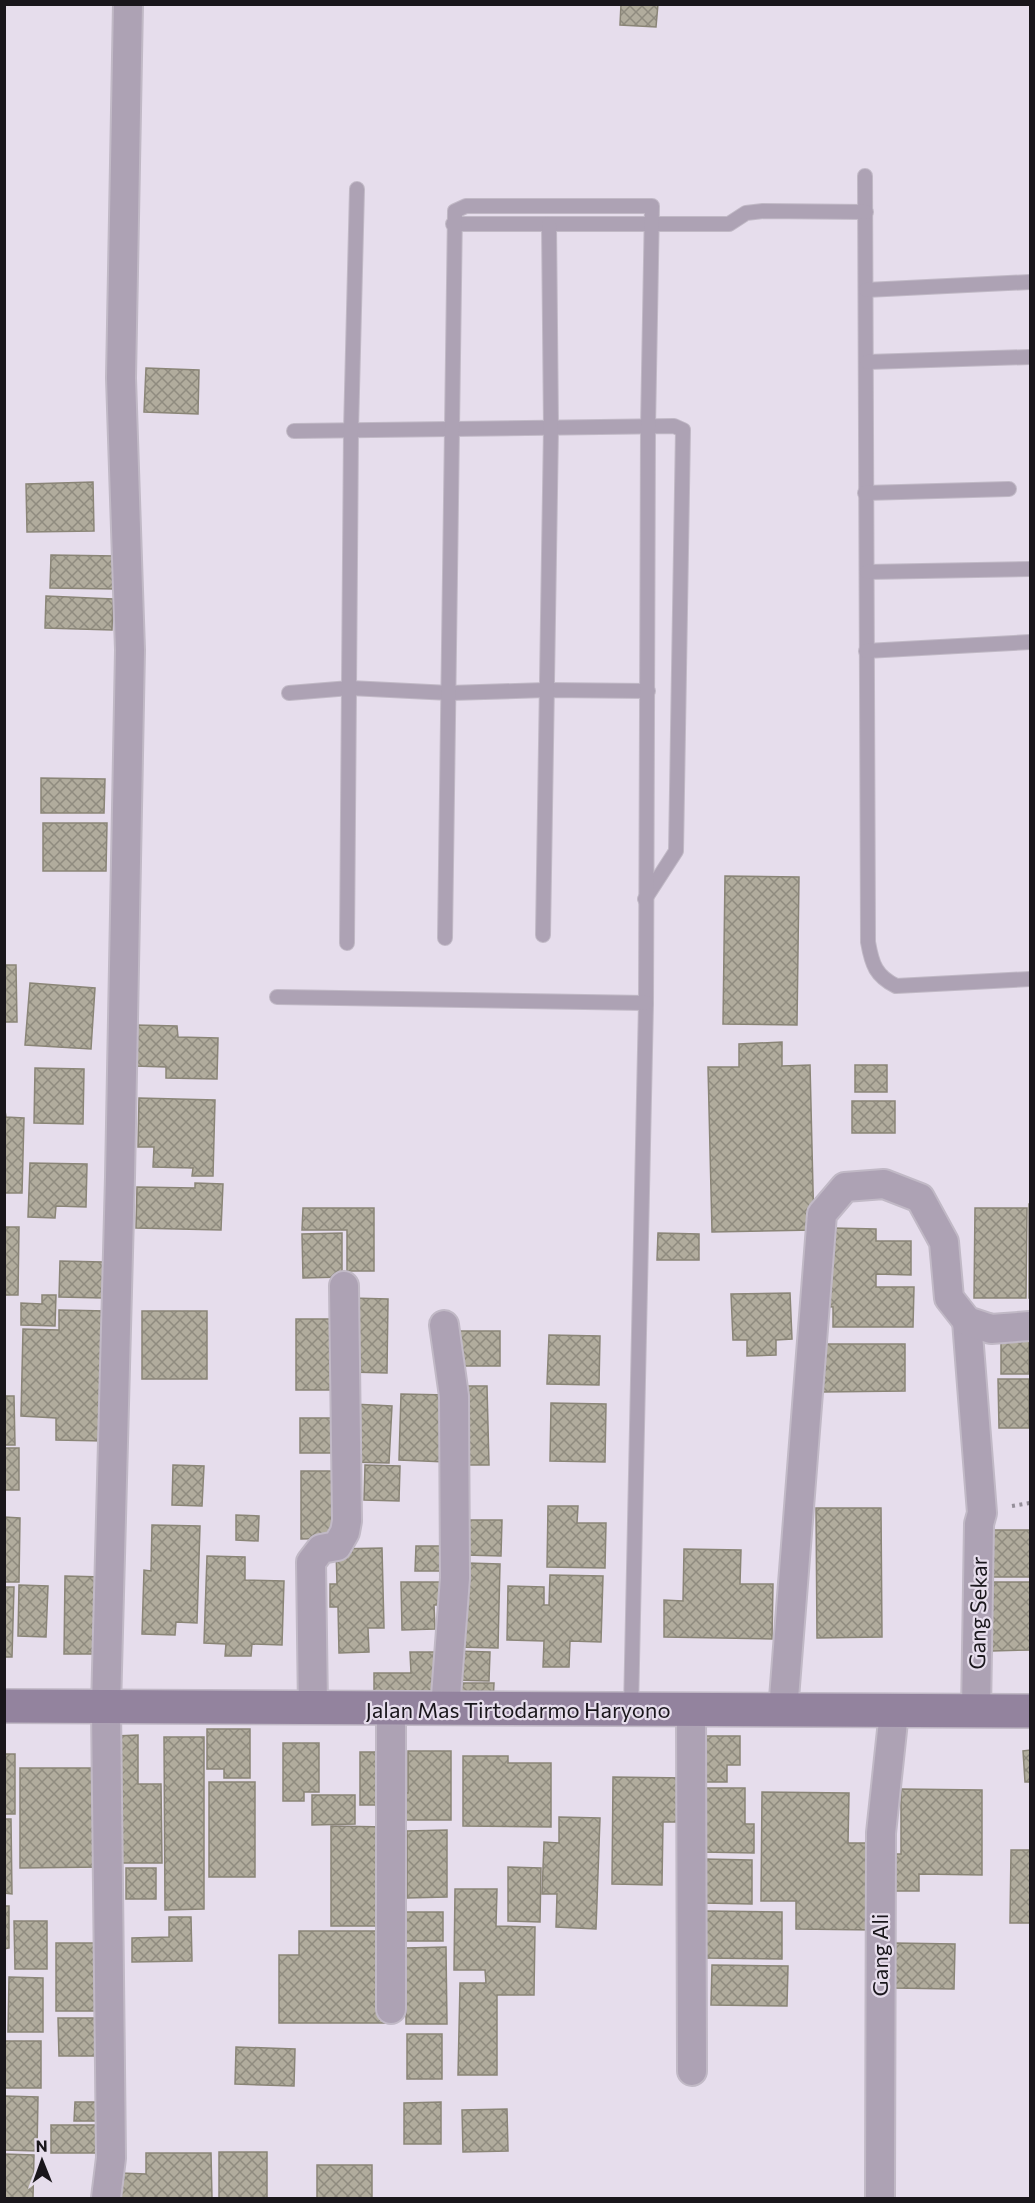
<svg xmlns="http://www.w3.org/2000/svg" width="1035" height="2203" viewBox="0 0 1035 2203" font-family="Commissioner,sans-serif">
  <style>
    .building { fill: url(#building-cross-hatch); stroke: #8a8577; stroke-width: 1.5 }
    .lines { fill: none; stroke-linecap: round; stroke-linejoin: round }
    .lane-casing { stroke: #c1b9c6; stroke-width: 16 }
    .street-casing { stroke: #c1b9c6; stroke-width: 32 }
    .secondary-casing { stroke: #c1b9c6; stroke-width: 36 }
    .path { stroke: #958f9a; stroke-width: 4; stroke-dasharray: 3 4.5; stroke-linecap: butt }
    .lane { stroke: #ada2b4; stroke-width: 14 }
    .street { stroke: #ada2b4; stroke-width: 28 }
    .secondary { stroke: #93839e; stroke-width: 33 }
    .labels { text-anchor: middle; stroke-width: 4.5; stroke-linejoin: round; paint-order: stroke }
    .street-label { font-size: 22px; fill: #19161b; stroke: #e6ddec }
  </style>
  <defs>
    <pattern id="building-cross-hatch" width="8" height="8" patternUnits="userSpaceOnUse" patternTransform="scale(1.5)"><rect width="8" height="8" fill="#b1ac9d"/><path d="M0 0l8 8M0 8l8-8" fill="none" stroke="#8f8b7f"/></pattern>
  </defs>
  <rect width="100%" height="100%" fill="#e6ddec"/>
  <g class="building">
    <path d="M621,4h37l-2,23 -36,-2z"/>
    <path d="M146,368l53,2 -1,44 -54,-2z"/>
    <path d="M93,482l1,49 -67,1 -1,-48z"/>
    <path d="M51,555l66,1v33l-67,-1z"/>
    <path d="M46,596l67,3 -1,31 -67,-2z"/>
    <path d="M41,778l64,1 -1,34h-63z"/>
    <path d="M43,823h64l-1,48h-63z"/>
    <path d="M725,876l74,1 -2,148 -74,-1z"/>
    <path d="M4,965h12l1,57h-13z"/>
    <path d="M30,983l65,5 -4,61 -66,-4z"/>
    <path d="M135,1025l42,1 1,11 40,1 -1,41 -51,-1v-11l-31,-1z"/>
    <path d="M782,1042v24l28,-1 4,165 -102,2 -4,-165h31v-23z"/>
    <rect x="855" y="1065" width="32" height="27"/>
    <path d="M35,1068l49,1 -1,55 -49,-1z"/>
    <path d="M139,1098l76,2 -2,76h-21l1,-8 -40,-1 1,-20h-16z"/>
    <rect x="852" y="1101" width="43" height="32"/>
    <path d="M4,1104l2,13 18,1 -2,75h-18z"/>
    <path d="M30,1163l57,1 -1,43 -30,-1 -1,12 -27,-1z"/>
    <path d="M195,1183l28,1 -2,46 -85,-2 1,-41 58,1z"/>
    <rect x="1029" y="1204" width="1" height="94"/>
    <path d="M303,1208h71v63h-27v-41h-45z"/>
    <path d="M975,1208h52l-1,90h-52z"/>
    <path d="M4,1227h15l-1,68h-14z"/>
    <path d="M833,1228l43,1v12h35v34l-35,-1v13h38l-1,40h-80v-20l-12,-1 1,-39 11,1z"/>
    <path d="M342,1233v44l-39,1 -1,-44z"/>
    <path d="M658,1233l41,1v26h-42z"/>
    <path d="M60,1261l43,1v36l-44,-1z"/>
    <path d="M790,1293l2,46 -16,1v15l-29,1v-16h-14l-2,-46z"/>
    <path d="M42,1295h14l-1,31 -34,-1v-22l21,1z"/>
    <path d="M351,1298l37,1 -1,74 -37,-1z"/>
    <path d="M59,1310l47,1 -3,130 -47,-1v-22l-35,-2 2,-87 36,1z"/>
    <rect x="142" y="1311" width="65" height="68"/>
    <rect x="296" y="1319" width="42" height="71"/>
    <path d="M458,1331h42v35h-43z"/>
    <path d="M549,1335l51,1 -1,49 -52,-1z"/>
    <rect x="1001" y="1340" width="28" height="34"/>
    <path d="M822,1344h83v47l-83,1z"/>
    <path d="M998,1379h31v49h-30z"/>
    <path d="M465,1386h22l2,79h-27z"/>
    <path d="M401,1394l47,1 -2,67 -47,-2z"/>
    <path d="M4,1396h10l1,49h-11z"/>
    <path d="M551,1403l55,1 -1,58 -55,-1z"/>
    <path d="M352,1404l40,2 -3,57 -38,-1z"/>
    <path d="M300,1418h40l1,35h-41z"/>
    <rect x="4" y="1448" width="15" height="42"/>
    <path d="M173,1465l31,1 -2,40 -30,-1z"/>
    <path d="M365,1465l35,1 -1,35 -35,-1z"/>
    <path d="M301,1471h37l1,67 -38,1z"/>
    <path d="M548,1506h30l-1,17h29l-1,45 -58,-1z"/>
    <path d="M816,1508h65l1,129 -65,1z"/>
    <path d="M236,1515l23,1 -1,25 -22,-1z"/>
    <path d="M4,1517l16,1 -1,64h-15z"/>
    <path d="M466,1520h36l-1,36 -36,-1z"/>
    <path d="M152,1525l48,1 -3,97 -21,-1 -1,13 -33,-1 2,-64 7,1z"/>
    <rect x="985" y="1530" width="45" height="47"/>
    <path d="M416,1546h30v25h-31z"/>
    <path d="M382,1548l2,80h-16l1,24 -30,1 -1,-46h-8v-23h7l-1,-35z"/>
    <path d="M684,1549l57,1 -1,34h33l-1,55 -108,-2v-37l19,1z"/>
    <path d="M207,1556l38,1v23l39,1 -2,64 -30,-1 -1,12h-26l1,-12 -22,-1z"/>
    <path d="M467,1563l33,1 -2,84 -42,-1z"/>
    <path d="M550,1575l53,1 -2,66 -31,-1 -1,26h-26l1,-26 -37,-1 1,-54 36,1v18h5z"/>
    <path d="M65,1576l38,1 -2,77h-37z"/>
    <path d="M401,1582h43l1,23h-11l1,24 -33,1z"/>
    <path d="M991,1582h39v68l-38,1z"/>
    <path d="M19,1585l29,1 -2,51 -28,-1z"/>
    <path d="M4,1587h10l-2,70h-8z"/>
    <path d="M454,1651l36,1 -1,29 -35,-1z"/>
    <path d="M410,1652h31v43l-67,1v-23h37z"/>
    <path d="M454,1683h40l-1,20 -39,-1z"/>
    <path d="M207,1729h43v49h-26v-9h-17z"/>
    <path d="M138,1735v49h23l1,79h-47v-127z"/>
    <path d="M698,1736h42v29h-13v17h-29z"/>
    <path d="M164,1737h40v172l-39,1z"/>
    <path d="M283,1743h36v49h-15v9h-21z"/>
    <path d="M1030,1750v32h-5l-2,-31z"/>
    <path d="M408,1751h43v69h-56v-27h13z"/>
    <path d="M360,1752h21l-1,53h-20z"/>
    <rect x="4" y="1754" width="11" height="60"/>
    <path d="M463,1756h45v7h43v64l-88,-1z"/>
    <path d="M20,1768h83v99l-83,1z"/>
    <path d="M613,1777l72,1v44h-22l-1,63 -50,-1z"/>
    <rect x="209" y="1782" width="46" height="95"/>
    <path d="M702,1788h43v36h9v29l-52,-1z"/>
    <path d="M901,1789l81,1v85l-63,-1v17h-33v-37h15z"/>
    <path d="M762,1792l87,1 -1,50h29l-1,87 -80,-1v-28h-35z"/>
    <path d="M312,1795h43v29l-43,1z"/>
    <path d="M559,1817l41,1 -4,111 -40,-2 1,-33h-15l2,-52 15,1z"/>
    <path d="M4,1819h7l1,75 -8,-1z"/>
    <path d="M331,1826l55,1v99h-55z"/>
    <path d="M447,1830v67l-40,1v-67z"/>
    <path d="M1011,1850h19v73h-20z"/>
    <path d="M703,1859l49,1v44l-49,-1z"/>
    <path d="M508,1867l33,1 -1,54 -32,-1z"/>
    <rect x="126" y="1868" width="30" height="31"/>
    <path d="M455,1889h42l-1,37 39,1 -1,68h-37v80h-39l2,-92h26l-1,-13h-31z"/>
    <path d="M4,1906h5v42l-5,1z"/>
    <path d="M706,1911l76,1v47l-76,-1z"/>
    <rect x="405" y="1912" width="38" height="29"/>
    <path d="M169,1917h22l1,44 -60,1v-24l37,-1z"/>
    <path d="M14,1921h33v48h-32z"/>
    <path d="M299,1931h86v92h-106v-68h20z"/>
    <rect x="56" y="1943" width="45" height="68"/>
    <path d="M894,1943l61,1 -1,45 -60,-1z"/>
    <path d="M446,1947l1,77h-41v-76z"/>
    <path d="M712,1965l76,1 -1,40 -76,-1z"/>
    <path d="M9,1977l34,1v54h-35z"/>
    <path d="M58,2018h40v38h-39z"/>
    <rect x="407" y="2034" width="35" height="45"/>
    <rect x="5" y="2041" width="36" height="47"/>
    <path d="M236,2047l59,2 -1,37 -59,-2z"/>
    <path d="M4,2096l34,1 -1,54 -33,-1z"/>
    <path d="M75,2102h32v19h-33z"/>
    <path d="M441,2102v42h-37v-41z"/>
    <path d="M507,2109l1,42 -45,1 -1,-42z"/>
    <path d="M51,2125h55l-1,28h-54z"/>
    <rect x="219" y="2152" width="48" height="46"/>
    <path d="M146,2153h65l1,45h-91v-25l25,1z"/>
    <path d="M4,2154l30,1 -1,43h-29z"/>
    <rect x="317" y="2165" width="55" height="33"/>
  </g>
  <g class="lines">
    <defs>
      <g id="lane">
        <path d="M865,176l3,766c4,23 8,34 28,44l134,-7"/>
        <path d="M453,224h276l17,-11 17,-2 103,1"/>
        <path d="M866,290l164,-8"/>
        <path d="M867,362l163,-5"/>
        <path d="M294,431l380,-5 9,4 -7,421 -31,48"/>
        <path d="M865,493l144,-4"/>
        <path d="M867,572l163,-3"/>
        <path d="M866,651l164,-9"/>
        <path d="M289,693l61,-5 100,5 96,-3 102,1"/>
        <path d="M543,935l8,-507 -2,-204"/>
        <path d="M445,938l10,-727 11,-5h186l-4,222 -2,575 -15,707"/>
        <path d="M347,943l4,-512 6,-242"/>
        <path d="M277,997l369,6"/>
      </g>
      <g id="street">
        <path d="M967,1321l15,192 -3,11 -3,188"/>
        <path d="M444,1325l10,71 1,182 -10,131"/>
        <path d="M313,1709l-2,-147 10,-13 16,-3 8,-14 2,-11 -3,-235"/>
        <path d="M691,1711l1,360"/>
        <path d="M783,1711l39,-497 23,-27 39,-3 36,14 24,44 5,56 18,23 24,8 39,-3"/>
        <path d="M391,2009v-300"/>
        <path d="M106,2198l5,-40 -5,-451 14,-530 10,-527 -9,-272 7,-374"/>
        <path d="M880,2198l1,-365 13,-121"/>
      </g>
      <path id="secondary" d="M4,1706l1026,5"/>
    </defs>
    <use href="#lane" class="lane-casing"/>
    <use href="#street" class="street-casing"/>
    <use href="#secondary" class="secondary-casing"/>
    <path class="path" d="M1012,1506l18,-3"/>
    <use href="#lane" class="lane"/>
    <use href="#street" class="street"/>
    <use href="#secondary" class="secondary"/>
  </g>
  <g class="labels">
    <g class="street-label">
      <text transform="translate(978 1613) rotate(-89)" y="8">Gang Sekar</text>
      <text x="518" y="1718">Jalan Mas Tirtodarmo Haryono</text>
      <text transform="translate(880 1955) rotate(-90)" y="8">Gang Ali</text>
    </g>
  </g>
  <rect width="1035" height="2203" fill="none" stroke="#19161b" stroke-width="12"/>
  <g transform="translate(42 2161) rotate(359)" stroke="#e6ddec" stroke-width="4.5" paint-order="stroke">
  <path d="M0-4.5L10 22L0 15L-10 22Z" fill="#19161b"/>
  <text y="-9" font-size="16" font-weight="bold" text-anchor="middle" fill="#19161b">N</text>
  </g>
</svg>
